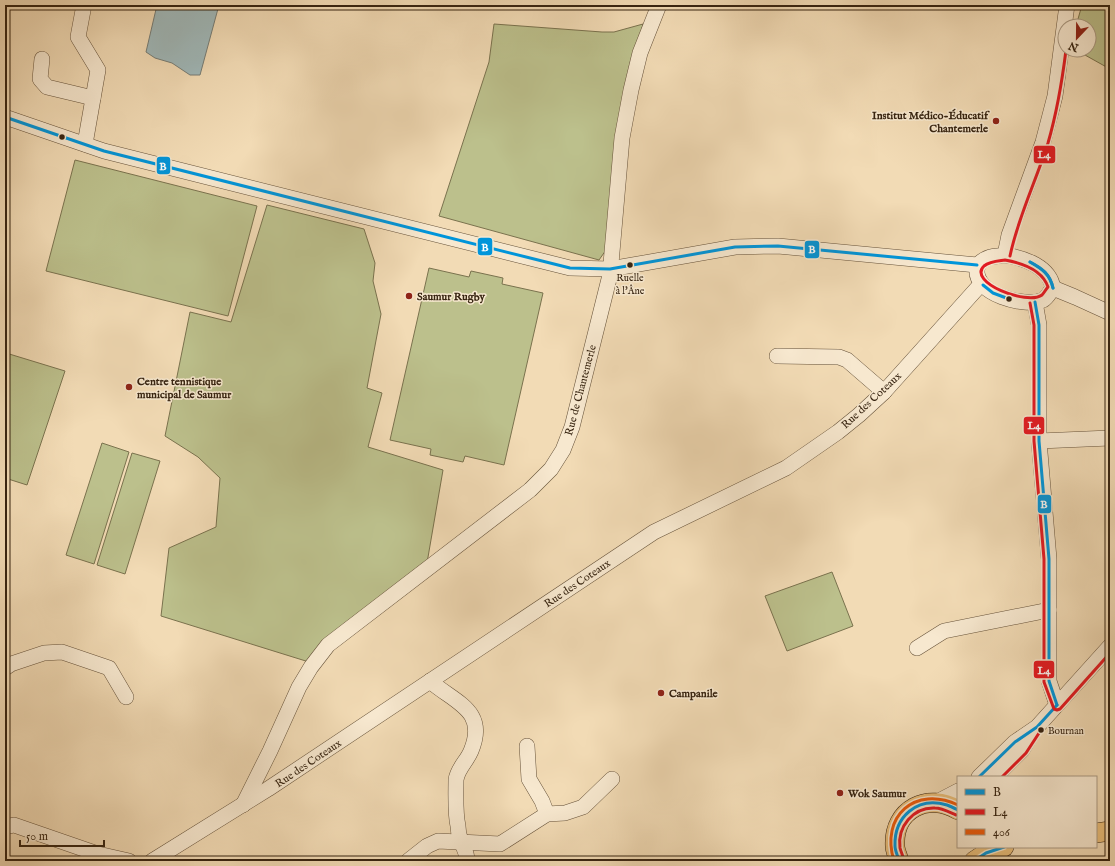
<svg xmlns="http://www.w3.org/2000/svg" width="1115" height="866" viewBox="0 0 1115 866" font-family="'IM FELL English',serif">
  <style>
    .green { fill: #bcc08c; stroke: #7a724e }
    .water { fill: #a0b8b9; stroke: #767d76 }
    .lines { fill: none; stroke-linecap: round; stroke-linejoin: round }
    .minor-casing { stroke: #66523a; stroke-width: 16 }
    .major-casing { stroke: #372411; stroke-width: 20 }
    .minor { stroke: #f7e8cf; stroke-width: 15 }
    .major { stroke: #e9be7a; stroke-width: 19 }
    .bus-1-casing { stroke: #f7e8cf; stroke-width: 6 }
    .bus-2-casing { stroke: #f7e8cf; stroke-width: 6 }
    .bus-3-casing { stroke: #f7e8cf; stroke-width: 6 }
    .bus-1 { stroke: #0095da; stroke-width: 3 }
    .bus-2 { stroke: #e31a22; stroke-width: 3 }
    .bus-3 { stroke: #ea5b0c; stroke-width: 3 }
    .poi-dot { fill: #8f2418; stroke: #f7e8cf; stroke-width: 1.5 }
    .bus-dot { fill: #372411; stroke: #f7e8cf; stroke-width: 1.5 }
    .labels { text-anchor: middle; stroke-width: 3; stroke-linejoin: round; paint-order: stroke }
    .bus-label { font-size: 10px; fill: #372411; stroke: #f7e8cf }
    .poi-label { font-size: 11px; font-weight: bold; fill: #372411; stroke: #f7e8cf; text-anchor: start }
    .street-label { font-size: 11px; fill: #372411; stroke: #f7e8cf }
    .line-badge { stroke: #f7e8cf; stroke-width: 1.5 }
    .badge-label { font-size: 11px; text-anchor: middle; font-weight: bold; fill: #fff }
  </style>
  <rect width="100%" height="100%" fill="#f2dbb5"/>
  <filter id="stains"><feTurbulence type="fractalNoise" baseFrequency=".005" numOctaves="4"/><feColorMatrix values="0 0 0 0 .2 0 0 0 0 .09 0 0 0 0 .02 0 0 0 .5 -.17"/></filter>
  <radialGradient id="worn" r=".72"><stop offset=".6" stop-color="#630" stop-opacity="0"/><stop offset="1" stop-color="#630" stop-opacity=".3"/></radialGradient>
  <g class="green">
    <path d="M1082,5h28v64l-34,-19h13v-24h-13z"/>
    <path d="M494,24l108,8h12l29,-8 -9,35 -28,191 -7,10 -160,-44 50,-154z"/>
    <path d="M75,160l182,46 -29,110 -182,-45z"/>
    <path d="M267,205l97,24 11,34 -2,18 8,33 -14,74 15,5 -14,54 75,23 -16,93 -118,99 -148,-46 8,-68 47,-21 4,-49 -22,-21 -33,-21 25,-124 41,10z"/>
    <path d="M429,268l40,9 2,-6 32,7 -1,6 41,9 -39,172 -39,-9 -2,6 -33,-7 1,-6 -41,-9z"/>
    <path d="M6,353l59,18 -38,114 -22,-7z"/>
    <path d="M102,443l27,9 -35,112 -28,-9z"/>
    <path d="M132,453l28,8 -35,113 -28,-9z"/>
    <path d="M832,572l21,54 -66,25 -22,-55z"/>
  </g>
  <path class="water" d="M157,5h62l-19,70h-10l-18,-12 -17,-5 -9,-6z"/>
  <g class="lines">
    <defs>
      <g id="minor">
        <path d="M84,5l-6,32 20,33 -13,74"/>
        <path d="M42,59l-2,20 7,8 46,11"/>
        <path d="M5,117l99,34 466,117 40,1 125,-22 43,-1 199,19"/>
        <path d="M1005,255l4,-20 34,-93 12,-46 12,-91"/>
        <path d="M1005,255c20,3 45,12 48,33 -3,4 -6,10 -10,12 -19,8 -69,-6 -66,-31 1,-6 7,-10 13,-12 5,-1 10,-1 15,-2z"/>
        <path d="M1053,288l22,9 35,16"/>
        <path d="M1035,302l4,23v116l10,118v122l8,24"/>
        <path d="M777,356l62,1 8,3 37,32"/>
        <path d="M1039,441l71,-3"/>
        <path d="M917,648l27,-17 105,-21"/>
        <path d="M5,668l6,-4 33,-11 18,-1 47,16 17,29"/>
        <path d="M430,681c25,22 58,29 41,70 -4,10 -14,18 -15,29 0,14 -1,33 2,46 0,5 1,10 3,15 3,9 6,10 6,20"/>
        <path d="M527,746l2,33 13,22 5,13"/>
        <path d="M979,777l36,-35 22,-15 73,-81"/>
        <path d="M995,777l27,-27 11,-18"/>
        <path d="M937,802l21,-11"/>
        <path d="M243,805l27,-54 29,-64 12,-20 17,-22 202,-155 21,-21 12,-19 9,-23 38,-152 12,-137 9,-48 9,-37 19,-48"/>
        <path d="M5,827l9,-2 84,29 31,7"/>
        <path d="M152,861l116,-72 386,-257 132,-64 52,-36 21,-17 25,-23 97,-108"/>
        <path d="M408,861l19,-15 11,-5 62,3 47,-30 18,-1 18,-6 29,-28"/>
      </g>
      <g id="major">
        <path d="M1096,833l14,-2"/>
        <path d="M899,861c-1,-5 -4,-10 -4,-15 -2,-37 33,-54 63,-36"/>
        <path d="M974,861l12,-8 18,-6"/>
      </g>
    </defs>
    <use href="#minor" class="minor-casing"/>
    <use href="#major" class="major-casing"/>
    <use href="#minor" class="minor"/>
    <use href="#major" class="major"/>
    <defs>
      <g id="bus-1">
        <path d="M5,117l99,34 466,117 40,1 125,-22 43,-1 199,19"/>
        <path d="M1030,262c12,6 20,12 23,26"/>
        <path d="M1030,262c12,7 20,12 23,26"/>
        <path d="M983,285l10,8 16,6"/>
        <path d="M1035,302l4,23v116l10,118v122l8,24"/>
        <path d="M979,777l36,-35 22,-15 20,-22"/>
        <path d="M899,861c-1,-5 -4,-10 -4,-15 -1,-29 22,-50 52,-41 3,1 7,3 11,5"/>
        <path d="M974,861l12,-8 18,-6"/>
      </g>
      <g id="bus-2">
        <path d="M1010,256c8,-39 26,-75 38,-113 9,-31 14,-61 18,-93"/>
        <path d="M1005,260c17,3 37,9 43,27 -2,2 -4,6 -6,8 -15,11 -75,-13 -58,-29 6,-5 14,-5 21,-6z"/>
        <path d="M1030,303l4,22v116l10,118v123l10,27 3,1 3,-1 50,-56"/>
        <path d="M1002,777l24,-24 15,-23"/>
        <path d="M904,860c-1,-4 -3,-8 -4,-12 -3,-21 13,-41 35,-40 7,0 14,4 21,7"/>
      </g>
      <path id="bus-3" d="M894,861c-14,-45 21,-76 64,-56"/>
    </defs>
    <use href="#bus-1" class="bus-1-casing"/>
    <use href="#bus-2" class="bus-2-casing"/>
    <use href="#bus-3" class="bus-3-casing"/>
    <use href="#bus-1" class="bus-1"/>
    <use href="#bus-2" class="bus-2"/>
    <use href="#bus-3" class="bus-3"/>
  </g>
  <g class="poi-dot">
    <circle cx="996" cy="121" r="4"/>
    <circle cx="409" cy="296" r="4"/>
    <circle cx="129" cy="387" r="4"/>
    <circle cx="661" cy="693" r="4"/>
    <circle cx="840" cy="793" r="4"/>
  </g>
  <g class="bus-dot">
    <circle cx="62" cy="137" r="3.5"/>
    <circle cx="630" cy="265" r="3.5"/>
    <circle cx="1009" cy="299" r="3.5"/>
    <circle cx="1041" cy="730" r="3.5"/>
  </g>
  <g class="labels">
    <g class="bus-label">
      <text x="630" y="281">Ruelle<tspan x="630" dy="13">à l'Âne</tspan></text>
      <text x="1048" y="734" text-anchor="start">Bournan</text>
    </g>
    <g class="poi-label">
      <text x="988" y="119" text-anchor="end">Institut Médico-Éducatif<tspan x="988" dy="13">Chantemerle</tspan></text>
      <text x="417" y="300">Saumur Rugby</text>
      <text x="137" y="385">Centre tennistique<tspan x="137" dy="13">municipal de Saumur</tspan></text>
      <text x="669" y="697">Campanile</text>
      <text x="848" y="797">Wok Saumur</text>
    </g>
    <g class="street-label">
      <text transform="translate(580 390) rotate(-75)" y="4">Rue de Chantemerle</text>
      <text transform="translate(871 400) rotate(-43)" y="4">Rue des Coteaux</text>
      <text transform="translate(577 583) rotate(-34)" y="4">Rue des Coteaux</text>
      <text transform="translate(308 763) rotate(-34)" y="4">Rue des Coteaux</text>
    </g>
  </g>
  <g class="line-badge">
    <rect x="1033" y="145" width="23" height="19" rx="4" fill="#e31a22"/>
    <rect x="156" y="156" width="15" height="19" rx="4" fill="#0095da"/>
    <rect x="477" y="237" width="16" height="19" rx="4" fill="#0095da"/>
    <rect x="804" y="240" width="16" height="19" rx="4" fill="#0095da"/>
    <rect x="1023" y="416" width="22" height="19" rx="4" fill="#e31a22"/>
    <rect x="1037" y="494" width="15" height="20" rx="4" fill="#0095da"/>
    <rect x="1033" y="660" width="22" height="19" rx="4" fill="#e31a22"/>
  </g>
  <g class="badge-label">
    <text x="1044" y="158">L4</text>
    <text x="163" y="170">B</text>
    <text x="485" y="251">B</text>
    <text x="812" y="253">B</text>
    <text x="1034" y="429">L4</text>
    <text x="1044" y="508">B</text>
    <text x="1044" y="674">L4</text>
  </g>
  <rect width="1115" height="866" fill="none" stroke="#f2dbb5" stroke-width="20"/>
  <rect x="6" y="6" width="1103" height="854" fill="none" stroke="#372411" stroke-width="2"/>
  <rect x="10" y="10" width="1095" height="846" fill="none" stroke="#372411"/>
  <rect x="957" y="776" width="140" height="72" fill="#f7e8cf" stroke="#aa9a83"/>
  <rect x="965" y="789" width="20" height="6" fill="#0095da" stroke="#aa9a83"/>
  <text x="993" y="796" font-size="12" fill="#372411">B</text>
  <rect x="965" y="809" width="20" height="6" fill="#e31a22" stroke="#aa9a83"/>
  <text x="993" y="816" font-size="12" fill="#372411">L4</text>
  <rect x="965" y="829" width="20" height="6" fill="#ea5b0c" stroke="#aa9a83"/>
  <text x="993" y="836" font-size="12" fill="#372411">406</text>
  <g transform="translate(1077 38) rotate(202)"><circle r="19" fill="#f7e8cf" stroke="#aa9a83"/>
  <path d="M0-3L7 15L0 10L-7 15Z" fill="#8f2418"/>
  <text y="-6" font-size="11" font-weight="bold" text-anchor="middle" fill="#372411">N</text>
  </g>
  <path d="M20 840v6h84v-6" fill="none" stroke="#372411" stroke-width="2"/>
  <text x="26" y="840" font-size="12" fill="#372411" stroke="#f7e8cf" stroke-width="3" paint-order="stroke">50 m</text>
  <rect width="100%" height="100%" filter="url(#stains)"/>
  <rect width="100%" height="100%" fill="url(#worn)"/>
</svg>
